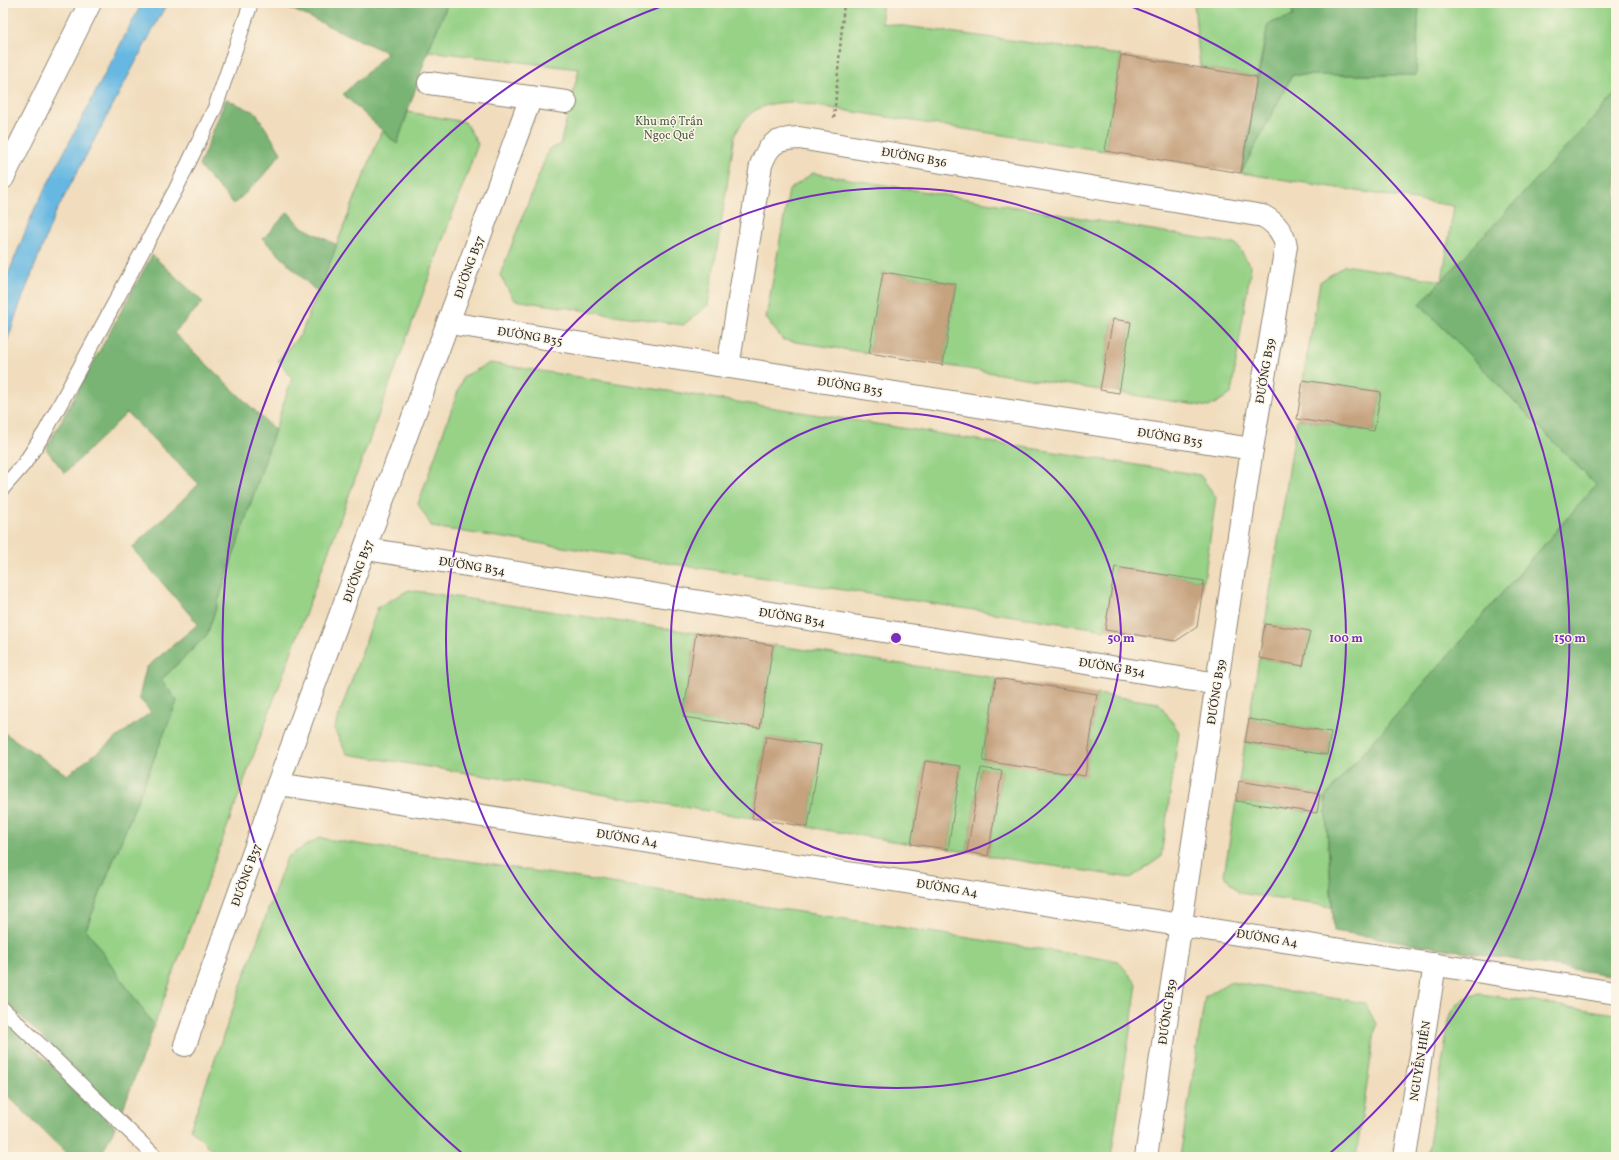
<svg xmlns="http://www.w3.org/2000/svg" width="1619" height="1160" viewBox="0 0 1619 1160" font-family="Vollkorn,serif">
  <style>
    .green { fill: #97d287; stroke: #617e59 }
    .forest { fill: #79b474; stroke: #527050 }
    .water { fill: #66b8e2; stroke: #487286 }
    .building { fill: #c6a37f }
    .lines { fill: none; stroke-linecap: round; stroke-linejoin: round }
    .service-casing { stroke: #8e8474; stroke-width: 16 }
    .minor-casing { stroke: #8e8474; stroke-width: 24 }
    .tertiary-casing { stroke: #8e8474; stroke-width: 24 }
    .path { stroke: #8e8474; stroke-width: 2.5; stroke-dasharray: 3 3; stroke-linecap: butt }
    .service { stroke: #fff; stroke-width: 14 }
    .minor { stroke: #fff; stroke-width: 22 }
    .tertiary { stroke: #fff; stroke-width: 22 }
    .ring { fill: none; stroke: #7b2cbf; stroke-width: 2 }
    .labels { text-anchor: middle; stroke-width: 3; stroke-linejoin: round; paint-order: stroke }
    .park-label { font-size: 12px; fill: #4b5d47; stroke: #fcf5e5 }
    .street-label { font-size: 12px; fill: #2b2b2b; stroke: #fcf5e5 }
    .centre { fill: #7b2cbf; stroke: #fcf5e5; stroke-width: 2 }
    .ring-label { font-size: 12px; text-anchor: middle; font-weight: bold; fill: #7b2cbf; stroke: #fcf5e5; stroke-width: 3; stroke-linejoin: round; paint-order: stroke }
  </style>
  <rect width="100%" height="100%" fill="#fcf5e5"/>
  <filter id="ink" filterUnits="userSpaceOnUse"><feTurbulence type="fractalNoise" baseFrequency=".025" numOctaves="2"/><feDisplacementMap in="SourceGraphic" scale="8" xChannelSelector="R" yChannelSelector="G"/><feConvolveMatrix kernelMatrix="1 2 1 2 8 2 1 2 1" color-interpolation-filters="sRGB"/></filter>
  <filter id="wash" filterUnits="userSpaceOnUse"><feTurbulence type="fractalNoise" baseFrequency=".012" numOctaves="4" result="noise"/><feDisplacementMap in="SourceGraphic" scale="16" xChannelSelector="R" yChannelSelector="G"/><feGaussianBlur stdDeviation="0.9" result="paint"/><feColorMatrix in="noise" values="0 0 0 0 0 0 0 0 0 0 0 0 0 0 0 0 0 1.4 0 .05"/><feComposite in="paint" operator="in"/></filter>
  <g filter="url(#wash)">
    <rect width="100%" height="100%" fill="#f1ddbd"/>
    <g class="green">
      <path d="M448,3h434v20l239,32 -16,96 -314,-49c-28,1 -43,7 -56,33l-27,170 -25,20 -169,-25 -14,-25 49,-126 11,-4 19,-76 -151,-18z"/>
      <path d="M1194,3h97l2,13 -25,8 -11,53 -57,-10z"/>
      <path d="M1419,3h197v91l-174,187 -22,23 176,181 -271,312 7,110 -93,-14 -15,-18 12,-74 81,12 3,-19 -81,-13 6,-39 82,13 4,-23 -82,-13 10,-61 44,8 7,-34 -45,-8 32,-205 77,12 7,-39 -78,-12 17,-98 25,-17 97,16 12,-75 -213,-33 51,-98h124z"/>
      <path d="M408,112l57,10 13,22 -324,882 -68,-97 91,-228 -16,-21 46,-45 85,-257 -14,-18 23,-26 81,-204 15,14z"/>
      <path d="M813,173l423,71 15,22 -20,128 -22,13 -90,-14 12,-71 -18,-3 -13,71 -157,-25 13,-81 -73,-12 -14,81 -86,-13 -17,-22 23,-128z"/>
      <path d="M490,363l710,112 16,22 -12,84 -89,-14 -10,63 -673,-103 -14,-23 45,-127z"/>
      <path d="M409,590l287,43 -13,84 77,11 13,-83 223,33 -13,82 102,16 12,-82 62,9 20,29 -18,125 -30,21 -143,-22 14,-85 -21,-3 -14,84 -19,-3 13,-83 -36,-5 -14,83 -103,-17 13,-82 -55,-8 -14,81 -405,-64 -13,-25 44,-122z"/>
      <path d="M319,838l799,123 19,23 -26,173h-891l-30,-28 97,-272z"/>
      <path d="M1229,982l136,21 11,21 -20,133h-176l25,-160z"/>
      <path d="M1481,994l135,20v143h-189l23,-143c9,-12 15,-19 31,-20z"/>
    </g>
    <g class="forest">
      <path d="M278,3h170l-20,48 -31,93 -54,-50 45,-41z"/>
      <path d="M1291,3h128l-3,72h-124l-51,98 27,-149 25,-8z"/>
      <path d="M1616,94v882l-282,-45 -9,-134 271,-312 -176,-181z"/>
      <path d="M226,99l30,14 25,40 -20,25 -27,26 -35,-38z"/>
      <path d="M288,212l12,14 37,19 -19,48 -55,-54z"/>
      <path d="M152,255l51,47 -29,31 101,97 -68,205 -46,45 16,21 -91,228 68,97 -33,88 -118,-115v-267l64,43 84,-63 -12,-14 7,-30 52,-44 -66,-76 67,-64 -72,-71 -62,60 -19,-24z"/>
      <path d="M3,1019l112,108 -15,30h-30l-67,-66z"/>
    </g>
    <path class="water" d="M142,3h25l-112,211 -38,98 -14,42v-67l31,-77z"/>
    <g id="blocks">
      <g class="building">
        <path d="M1121,55l136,22 -16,96 -136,-22z"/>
        <path d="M883,272l73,12 -13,81 -74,-12z"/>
        <path d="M1113,319l18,3 -12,71 -19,-3z"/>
        <path d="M1303,380l78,12 -7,39 -77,-12z"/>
        <path d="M1115,567l89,14 -7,46 -21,14 -71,-11z"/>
        <path d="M1265,624l45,7 -7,35 -44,-8z"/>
        <path d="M696,633l77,12 -13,83 -77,-11z"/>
        <path d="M996,678l101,16 -12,82 -102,-15z"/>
        <path d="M1249,719l82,13 -4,23 -82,-13z"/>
        <path d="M766,737l55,8 -13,82 -56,-9z"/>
        <path d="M925,761l36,5 -13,83 -37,-5z"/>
        <path d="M981,768l21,3 -14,85 -21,-4z"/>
        <path d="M1239,781l81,13 -3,19 -81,-12z"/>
      </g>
    </g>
  </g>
  <g filter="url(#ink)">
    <use href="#blocks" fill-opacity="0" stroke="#8e8474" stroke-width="1"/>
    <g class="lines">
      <defs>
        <g id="service">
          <path d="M3,488l21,-24 21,-32 131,-243 39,-81 36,-105"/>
          <path d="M3,1009l153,148"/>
        </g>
        <g id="minor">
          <path d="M429,83l137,19"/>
          <path d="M3,178l87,-175"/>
          <path d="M449,323l803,126"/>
          <path d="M728,367l33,-202c8,-22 15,-26 38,-27l464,78c13,7 20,16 23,30l-34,203 -106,708"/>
          <path d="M366,549l852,135"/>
          <path d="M278,784l1338,209"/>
          <path d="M185,1045l93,-261 253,-687"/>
        </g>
        <path id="tertiary" d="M1405,1157l30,-193"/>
      </defs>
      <use href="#service" class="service-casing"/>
      <use href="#minor" class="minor-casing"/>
      <use href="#tertiary" class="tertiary-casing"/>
      <path class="path" d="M834,118l10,-115"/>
      <use href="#service" class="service"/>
      <use href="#minor" class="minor"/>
      <use href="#tertiary" class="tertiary"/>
    </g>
  </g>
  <g class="ring">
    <circle cx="896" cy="638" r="225"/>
    <circle cx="896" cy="638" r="450"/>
    <path d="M463 1154A674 674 0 0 1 665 5M1127 5A674 674 0 0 1 1329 1154"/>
  </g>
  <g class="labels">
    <g class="park-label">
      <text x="669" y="125">Khu mộ Trần<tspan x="669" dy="14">Ngọc Quế</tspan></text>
    </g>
    <g class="street-label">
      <text transform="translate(914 157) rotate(10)" y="4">ĐƯỜNG B36</text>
      <text transform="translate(469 267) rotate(-70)" y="4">ĐƯỜNG B37</text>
      <text transform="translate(530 336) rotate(9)" y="4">ĐƯỜNG B35</text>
      <text transform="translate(1265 371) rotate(-80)" y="4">ĐƯỜNG B39</text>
      <text transform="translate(850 386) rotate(9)" y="4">ĐƯỜNG B35</text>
      <text transform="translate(1170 437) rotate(9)" y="4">ĐƯỜNG B35</text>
      <text transform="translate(472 566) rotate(9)" y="4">ĐƯỜNG B34</text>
      <text transform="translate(358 571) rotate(-70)" y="4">ĐƯỜNG B37</text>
      <text transform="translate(792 617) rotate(9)" y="4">ĐƯỜNG B34</text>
      <text transform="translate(1112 667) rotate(9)" y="4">ĐƯỜNG B34</text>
      <text transform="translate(1216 692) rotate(-81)" y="4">ĐƯỜNG B39</text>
      <text transform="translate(627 838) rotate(9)" y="4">ĐƯỜNG A4</text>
      <text transform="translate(246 875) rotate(-70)" y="4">ĐƯỜNG B37</text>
      <text transform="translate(947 888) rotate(9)" y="4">ĐƯỜNG A4</text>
      <text transform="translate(1267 938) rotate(9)" y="4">ĐƯỜNG A4</text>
      <text transform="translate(1167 1012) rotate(-82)" y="4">ĐƯỜNG B39</text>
      <text transform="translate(1420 1061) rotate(-81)" y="4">NGUYỄN HIỀN</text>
    </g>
  </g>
  <circle cx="896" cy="638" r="6" class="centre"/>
  <g class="ring-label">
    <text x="1121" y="642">50 m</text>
    <text x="1346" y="642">100 m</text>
    <text x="1570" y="642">150 m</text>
  </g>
  <rect width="1619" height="1160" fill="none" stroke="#fcf5e5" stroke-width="16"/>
</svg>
